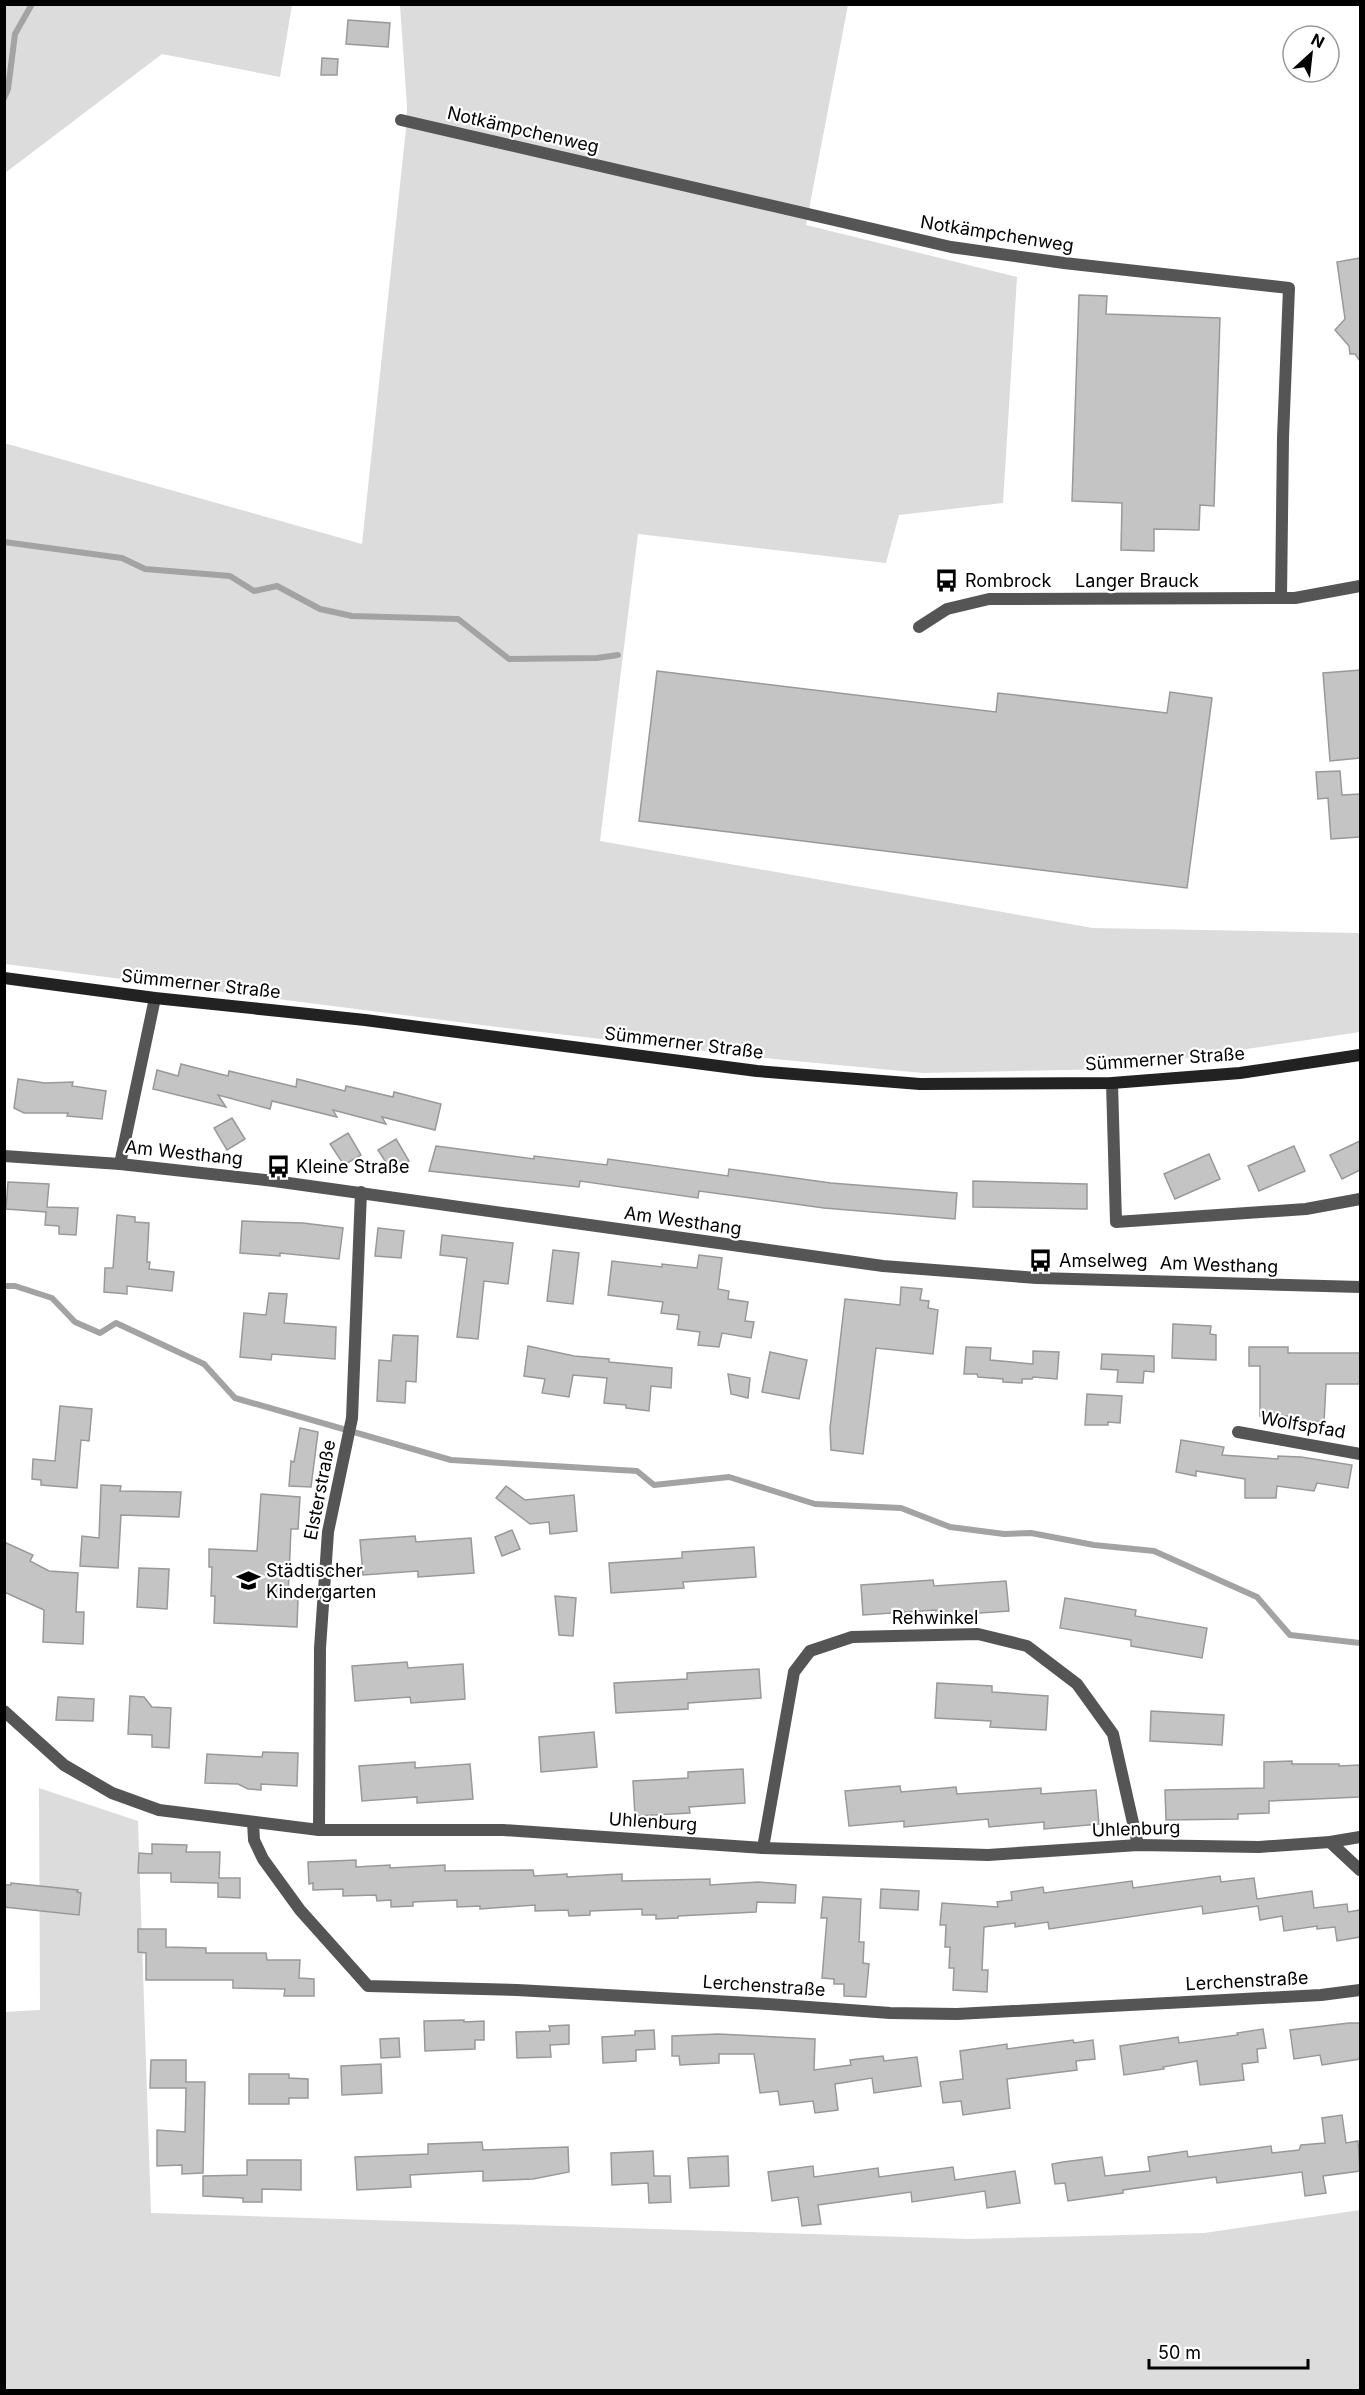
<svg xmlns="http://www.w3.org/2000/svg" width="1365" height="2395" viewBox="0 0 1365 2395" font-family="Inter,sans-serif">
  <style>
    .green { fill: #dcdcdc }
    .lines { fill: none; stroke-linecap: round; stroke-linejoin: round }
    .stream { stroke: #a3a3a3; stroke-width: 6 }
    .building { fill: #c4c4c4; stroke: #999; stroke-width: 1.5 }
    .street { stroke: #555; stroke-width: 12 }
    .secondary { stroke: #222; stroke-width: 12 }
    .labels { text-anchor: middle; stroke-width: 4.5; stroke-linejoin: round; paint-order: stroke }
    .street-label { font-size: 18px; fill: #000; stroke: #fff }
    .poi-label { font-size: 18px; fill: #000; stroke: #fff; text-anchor: start }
  </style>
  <rect width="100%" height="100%" fill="#fff"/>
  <g class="green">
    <path d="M5,4h287v1l-12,72 -118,-23 -157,119z"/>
    <path d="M400,5h448l-42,220 211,52 -14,226 -104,12 -13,48 -248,-29 -38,307 493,87 267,5v99l-247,37 -190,4 -149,-14 -277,-32 -492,-63 -1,-521 358,101 44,-416 1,-22z"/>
    <path d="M39,1788l99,33 13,392 818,26 235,-6 156,-23v180h-1355l-1,-378 36,-2z"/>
  </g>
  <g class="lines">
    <g class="stream">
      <path d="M4,98l4,-9 7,-55 17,-30"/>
      <path d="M4,542l118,16 23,11 85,7 24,15 23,-5 43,23 32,7 106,3 51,40 88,-1 21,-3"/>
      <path d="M4,1286h11l37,12 23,24 25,11 16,-10 88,41 31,34 216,62 186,11 17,14 75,-8 86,27 86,4 49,19 54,7 27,-1 63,12 60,6 103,46 33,38 70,8"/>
    </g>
  </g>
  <g class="building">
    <path d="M348,20l42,3 -2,24 -42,-3z"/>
    <path d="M322,58l16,1 -1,16h-16z"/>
    <path d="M1360,258v103l-5,-7h-5l-1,-8 -14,-16 10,-11 -8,-57z"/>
    <path d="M1079,295l28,1 -1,18 114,4 -6,188 -14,-1 -1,25 -45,-1v22l-33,-1 1,-47 -50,-2z"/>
    <path d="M1360,670v88l-30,3 -7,-88z"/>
    <path d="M657,671l339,41 2,-19 169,20 3,-21 42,6 -25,190 -548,-67z"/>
    <path d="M1340,771l2,24 18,-1v43l-29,2 -3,-41 -10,1 -2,-27z"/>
    <path d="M181,1064l47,12 1,-5 67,16 1,-8 48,12 1,-5 47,11 1,-5 47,12 -6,26 -53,-13 4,7 -53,-14 4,7 -65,-16 -2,8 -52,-14 8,12 -73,-18 4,-19 21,6z"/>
    <path d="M18,1079l27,4 28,-1 -1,4 34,5 -4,28 -35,-3 1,-3h-44l-10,-5z"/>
    <path d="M232,1118l13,21 -18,11 -13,-22z"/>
    <path d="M348,1133l13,22 -17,10 -14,-21z"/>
    <path d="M396,1139l13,22 -17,11 -14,-22z"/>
    <path d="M1360,1141v29l-18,9 -12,-24z"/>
    <path d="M436,1146l98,13v-3l73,9 1,-6 120,17 1,-7 102,14 126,10 -2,26 -131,-11 -125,-17 -1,7 -118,-17 -1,6 -150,-16z"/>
    <path d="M1294,1146l11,25 -46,20 -11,-25z"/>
    <path d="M1209,1154l11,25 -45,20 -11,-25z"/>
    <path d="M973,1181l114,3v25l-114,-2z"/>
    <path d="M8,1182l41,2 -2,23 31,1 -2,27 -17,-1v-8l-14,-1 1,-13 -40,-3z"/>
    <path d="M117,1215l18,2v5l14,1 -2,39h3l-1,7 25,3 -2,19 -45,-5v8l-23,-2 1,-24h8z"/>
    <path d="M242,1221l61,2 40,5 -4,31 -59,-6v3l-40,-3z"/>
    <path d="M378,1228l26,3 -3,27 -26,-2z"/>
    <path d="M442,1235l71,8 -5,41 -24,-3 -6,58 -21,-2 10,-79 -27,-3z"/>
    <path d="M553,1250l26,3 -6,51 -26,-3z"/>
    <path d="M699,1255l23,3 -4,31 11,2 -1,8 20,3 -3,19 9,1 -3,16 -29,-5 -3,14 -21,-2 2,-13 -23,-3 2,-14 -18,-2 2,-11 -55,-7 4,-34 50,6v-3l35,4z"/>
    <path d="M901,1287l21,2 -2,11 9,1 -1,7 10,2 -5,44 -57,-6 -13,106 -32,-4 -1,-22 15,-129 55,6z"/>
    <path d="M269,1293l18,1 -3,29 52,4 -1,32 -63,-5 -1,6 -31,-3 4,-44 22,2z"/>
    <path d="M1173,1324l38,2 -1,8 6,1v25l-44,-2z"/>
    <path d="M393,1335l25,1 -2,46 -10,-1 -1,22 -28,-2 2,-41 12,1z"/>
    <path d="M528,1346l46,10 35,3v3l63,6 -1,20 -20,-2 -2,25 -23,-3v-3l-22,-2 3,-25 -34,-3 -4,22 -27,-4 3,-14 -21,-3z"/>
    <path d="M966,1347l25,1 -1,12 43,4v-13l26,1 -2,27 -24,-2 -1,2h-10v4l-19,-1v-3l-25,-2 -1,-3h-13z"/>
    <path d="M1249,1347h39v6h72v31h-34l-2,38 -29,-2v-4h-35v-50h-11z"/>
    <path d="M770,1352l37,8 -8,39 -37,-7z"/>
    <path d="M1102,1354l52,2v16l-10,-1 -1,12 -26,-1 1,-12 -17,-1z"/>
    <path d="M728,1374l22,4 -2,20 -17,-4z"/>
    <path d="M1087,1394l35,2 -2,27 -12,-1v3h-23z"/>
    <path d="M60,1406l32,3 -3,32 -8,-1 -4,48 -36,-3v-5l-9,-1 1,-20 22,2z"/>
    <path d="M300,1428l18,4 -7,55 -22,-1 2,-25 3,1z"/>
    <path d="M1181,1440l43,7 -2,8 56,4v-3l23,1 51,8 -4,23 -31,-5 -3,8 -37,-5 -1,12h-31v-19l-49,-8v5l-20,-4z"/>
    <path d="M101,1485l20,1 -1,5 61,1 -2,25 -58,-2 -3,53 -38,-2 2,-30 17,2z"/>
    <path d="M506,1486l19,14 49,-5 3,36 -27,3 -1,-12 -19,2 -34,-26z"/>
    <path d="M261,1494l39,3 -2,32h-7l-3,69h10l-1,29 -83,-4 1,-27h-4l1,-29h-3v-18l48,2z"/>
    <path d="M512,1530l8,19 -18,7 -7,-19z"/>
    <path d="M415,1536l1,6 55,-4 3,35 -56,4v-6l-55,4 -3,-35z"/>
    <path d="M4,1542l29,13 -3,6 19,10 29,2 -2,39h8l-1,32 -40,-2 1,-32 -40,-18z"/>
    <path d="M754,1547l2,30 -73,5 1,6 -73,5 -2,-30 73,-5v-6z"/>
    <path d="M139,1568l30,1 -2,40 -30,-2z"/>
    <path d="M933,1580l1,6 72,-5 3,30 -73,5v-6l-73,5 -2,-30z"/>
    <path d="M555,1596l21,2 -3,38 -14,-1z"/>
    <path d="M1065,1598l71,12 -1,6 72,12 -5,30 -71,-12v-6l-71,-12z"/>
    <path d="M407,1662l1,6 55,-4 2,35 -54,4 -1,-6 -55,4 -3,-35z"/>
    <path d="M759,1669l2,29 -73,5v6l-72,4 -2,-30 73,-4v-6z"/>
    <path d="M937,1683l55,3v6l56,4 -2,34 -56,-3 1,-6 -56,-3z"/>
    <path d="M130,1696l14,1 8,10 19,1 -2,40 -17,-1v-12l-24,-1z"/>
    <path d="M58,1697l36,2 -1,22 -37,-1z"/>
    <path d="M1151,1711l73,4 -2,30 -72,-4z"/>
    <path d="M594,1732l3,35 -56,5 -2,-35z"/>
    <path d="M263,1752l35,1 -1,33 -36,-2v6l-13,-1 -10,-5 -33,-1 2,-29 55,3z"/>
    <path d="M1292,1761v3h47v2l21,-1v32l-91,4v12l-31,1v5l-72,1 -1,-30 99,-2v-26z"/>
    <path d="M415,1762v6l55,-4 3,35 -56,4v-6l-55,4 -3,-35z"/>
    <path d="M743,1769l2,34 -56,4 1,6 -55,3 -2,-35 55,-3v-6z"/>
    <path d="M900,1786l1,6 55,-5 1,7 84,-6v6l55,-4 3,34 -55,5v-7l-55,5 -1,-8 -84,8v-6l-55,5 -4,-35z"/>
    <path d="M152,1844l35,1 -1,7h34l-1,26h21v20l-22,-1v-14l-47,-1v-9h-33l1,-20 13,1z"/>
    <path d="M356,1860v7l34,-2v3l55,-3v6l88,-1 1,6 33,-2v3l55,-3v7l88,-2v6l48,-3 38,3 -1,18 -38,-1 -1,10 -78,4v2l-22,1v-4h-14v-6l-52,2v4l-21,1 -1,-6 -33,1v-6l-55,4v-3l-23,1v-7l-44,2v4l-22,1v-7l-14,1 -1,-6 -33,1v-7l-30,1v-7l-4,1 -1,-22z"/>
    <path d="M1220,1876l1,6 33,-4 3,21 55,-8 2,17 33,-4 1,8 12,-2v27l-23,4 -2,-14 -18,2v-3l-33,5 -2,-15 -22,4 -2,-14 -55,8 -1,-8 -153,23 -1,-7 -33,5v-4l-31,4 -2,43h6l-1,22 -34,-2 1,-22h-5l1,-21h-5l1,-22h-6l2,-22 56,4 -1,-5 15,-2 -1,-8 32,-5 1,6 88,-12 1,7z"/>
    <path d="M11,1883l67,7 -1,2 4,1 -2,22 -75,-8v-22h7z"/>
    <path d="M881,1889l38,2 -1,19 -38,-2z"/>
    <path d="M823,1897l38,2 -2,43h5l-1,21 6,1 -3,33 -22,-1v-12h-10v-5l-12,-1 5,-60h-6z"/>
    <path d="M138,1929h28v18l40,1v5h60l1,7h33l-1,18 15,1v17h-30l1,-7 -52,-1v-8h-87v-27l-8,-1z"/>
    <path d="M464,2020v2l20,-1v19h-9v9l-50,2 -1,-30z"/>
    <path d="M1349,2023h11v36l-38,6 -2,-10 -26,4 -4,-29z"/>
    <path d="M569,2025v19l-19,1 1,12 -34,1 -1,-26 34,-1 -1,-5z"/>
    <path d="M1263,2029l3,19 -9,1 1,13 -16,2 2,16 -44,5 -3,-24 -34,6 1,2 -40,6 -4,-29 58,-9 1,6 59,-8 -1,-2z"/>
    <path d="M654,2030l1,19 -19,1v11l-33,2 -1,-26 33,-2v-4z"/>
    <path d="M718,2034l97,5 -1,31 37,-5 -1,-5 33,-4 1,5 33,-4 4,29 -47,7 -2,-15 -37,6 3,26 -23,3 -2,-12 -33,4 -2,-14 -18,2 -6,-39h-35v9l-39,2 -1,-9h-7v-20z"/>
    <path d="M399,2038l1,19 -19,1 -1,-19z"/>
    <path d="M1073,2040l1,3 19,-3 2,19 -19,2 1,9 -70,9 3,29 -47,7 -2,-14 -18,2 -3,-21 23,-3 -3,-28 47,-7v5z"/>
    <path d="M151,2060h35v22h19l-2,91 -21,1v-9l-25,1v-36l28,2 1,-44h-36z"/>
    <path d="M381,2064l1,29 -40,2 -1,-29z"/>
    <path d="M249,2074h40v4l19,1v19h-19v6h-40z"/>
    <path d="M1342,2115l4,28 12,-2 2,30 -37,5 3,17 -21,3 -3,-24 -85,11 -1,-6 -93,13v3l-55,8 -3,-18 -10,1 -3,-20 11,-2 39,-5 3,19 45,-5 -2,-14 39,-6 1,6 83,-11 1,7 27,-3 2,-5 24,-2 -3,-25z"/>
    <path d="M482,2142l1,8 85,-3 1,25 -36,7 -50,2v-10l-73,4 1,12 -54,3 -2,-33 73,-3v-10z"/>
    <path d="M653,2151l1,25h16l1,26 -22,1 -1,-20 -36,2 -1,-32z"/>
    <path d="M728,2156l1,30 -39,2 -2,-30z"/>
    <path d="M247,2160h54v30l-39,-1v13h-19v-4l-40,-2v-20l44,-1z"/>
    <path d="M813,2166l1,11 64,-9 1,9 74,-10 2,13 60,-9 5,32 -33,5 -2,-17 -73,11 -1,-10 -93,13 3,19 -19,2 -4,-29 -26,4 -4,-29z"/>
  </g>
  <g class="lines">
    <g class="street">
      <path d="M401,120l550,127 113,16 225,25 -6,149 -2,161"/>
      <path d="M919,627l28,-18 42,-10 306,-1 65,-12"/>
      <path d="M1112,1083l4,139 190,-13 54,-10"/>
      <path d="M4,1156l116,8 154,17 609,85 154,12 323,9"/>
      <path d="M120,1164l35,-166"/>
      <path d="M1238,1432l122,22"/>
      <path d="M4,1711l60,54 48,28 47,17 160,20h184l260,18 225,7 150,-10 121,2 71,-5 30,-5"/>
      <path d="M253,1822l1,18 9,19 37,51 68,76 149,4 251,14 122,9 67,1 364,-19 39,-5"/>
      <path d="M319,1830l1,-182 8,-116 24,-114 9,-226"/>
      <path d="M1330,1842l30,28"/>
      <path d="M763,1848l31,-176 16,-21 42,-14 126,-3 49,12 50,38 36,50 25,111"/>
    </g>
    <path class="secondary" d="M4,978l151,20 210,22 392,51 163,13 192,-1 128,-10 120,-18"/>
  </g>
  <defs>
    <symbol id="bus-bare" viewBox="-9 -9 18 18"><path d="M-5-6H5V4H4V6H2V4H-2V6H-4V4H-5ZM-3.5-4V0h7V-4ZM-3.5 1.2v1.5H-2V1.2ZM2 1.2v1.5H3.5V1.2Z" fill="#000" stroke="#fff" stroke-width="2.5" paint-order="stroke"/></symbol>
    <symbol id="school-bare" viewBox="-9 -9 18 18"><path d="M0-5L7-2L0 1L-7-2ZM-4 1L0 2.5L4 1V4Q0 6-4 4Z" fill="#000" stroke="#fff" stroke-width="2.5" paint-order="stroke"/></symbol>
  </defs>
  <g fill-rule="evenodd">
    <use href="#bus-bare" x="930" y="564" width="33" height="33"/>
    <use href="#bus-bare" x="262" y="1150" width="33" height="33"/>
    <use href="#bus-bare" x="1024" y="1244" width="33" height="33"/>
    <use href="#school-bare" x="232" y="1564" width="33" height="33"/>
  </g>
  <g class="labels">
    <g class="street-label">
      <text transform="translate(523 130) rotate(13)" y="6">Notkämpchenweg</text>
      <text transform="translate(997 234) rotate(9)" y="6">Notkämpchenweg</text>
      <text x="1137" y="587">Langer Brauck</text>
      <text transform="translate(201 984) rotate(6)" y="6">Sümmerner Straße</text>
      <text transform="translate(684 1043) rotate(7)" y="6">Sümmerner Straße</text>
      <text transform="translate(1165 1059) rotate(-4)" y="6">Sümmerner Straße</text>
      <text transform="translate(184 1153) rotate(6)" y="6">Am Westhang</text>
      <text transform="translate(683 1221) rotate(8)" y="6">Am Westhang</text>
      <text transform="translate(1219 1265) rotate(2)" y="6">Am Westhang</text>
      <text transform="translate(1303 1425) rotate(10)" y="6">Wolfspfad</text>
      <text transform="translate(320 1490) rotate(-79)" y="6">Elsterstraße</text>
      <text x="935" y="1624">Rehwinkel</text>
      <text transform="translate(653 1822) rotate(4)" y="6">Uhlenburg</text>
      <text transform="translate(1136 1829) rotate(-2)" y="6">Uhlenburg</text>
      <text transform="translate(1247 1981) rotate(-3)" y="6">Lerchenstraße</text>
      <text transform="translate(764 1986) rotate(4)" y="6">Lerchenstraße</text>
    </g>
    <g class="poi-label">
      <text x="965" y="587">Rombrock</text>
      <text x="296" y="1173">Kleine Straße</text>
      <text x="1059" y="1267">Amselweg</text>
      <text x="266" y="1577">Städtischer<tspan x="266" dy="21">Kindergarten</tspan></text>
    </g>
  </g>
  <rect width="1365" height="2395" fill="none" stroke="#000000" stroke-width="12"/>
  <g transform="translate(1311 54) rotate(27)"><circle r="28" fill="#ffffff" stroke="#999999" stroke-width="1.5"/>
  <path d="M0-4.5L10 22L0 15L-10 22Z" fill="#000000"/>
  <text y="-9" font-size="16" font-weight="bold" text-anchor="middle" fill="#000000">N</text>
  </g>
  <path d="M1149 2359v9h159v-9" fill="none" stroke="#000000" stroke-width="3"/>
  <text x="1158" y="2359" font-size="18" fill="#000000" stroke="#ffffff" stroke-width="4.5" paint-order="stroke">50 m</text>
</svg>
